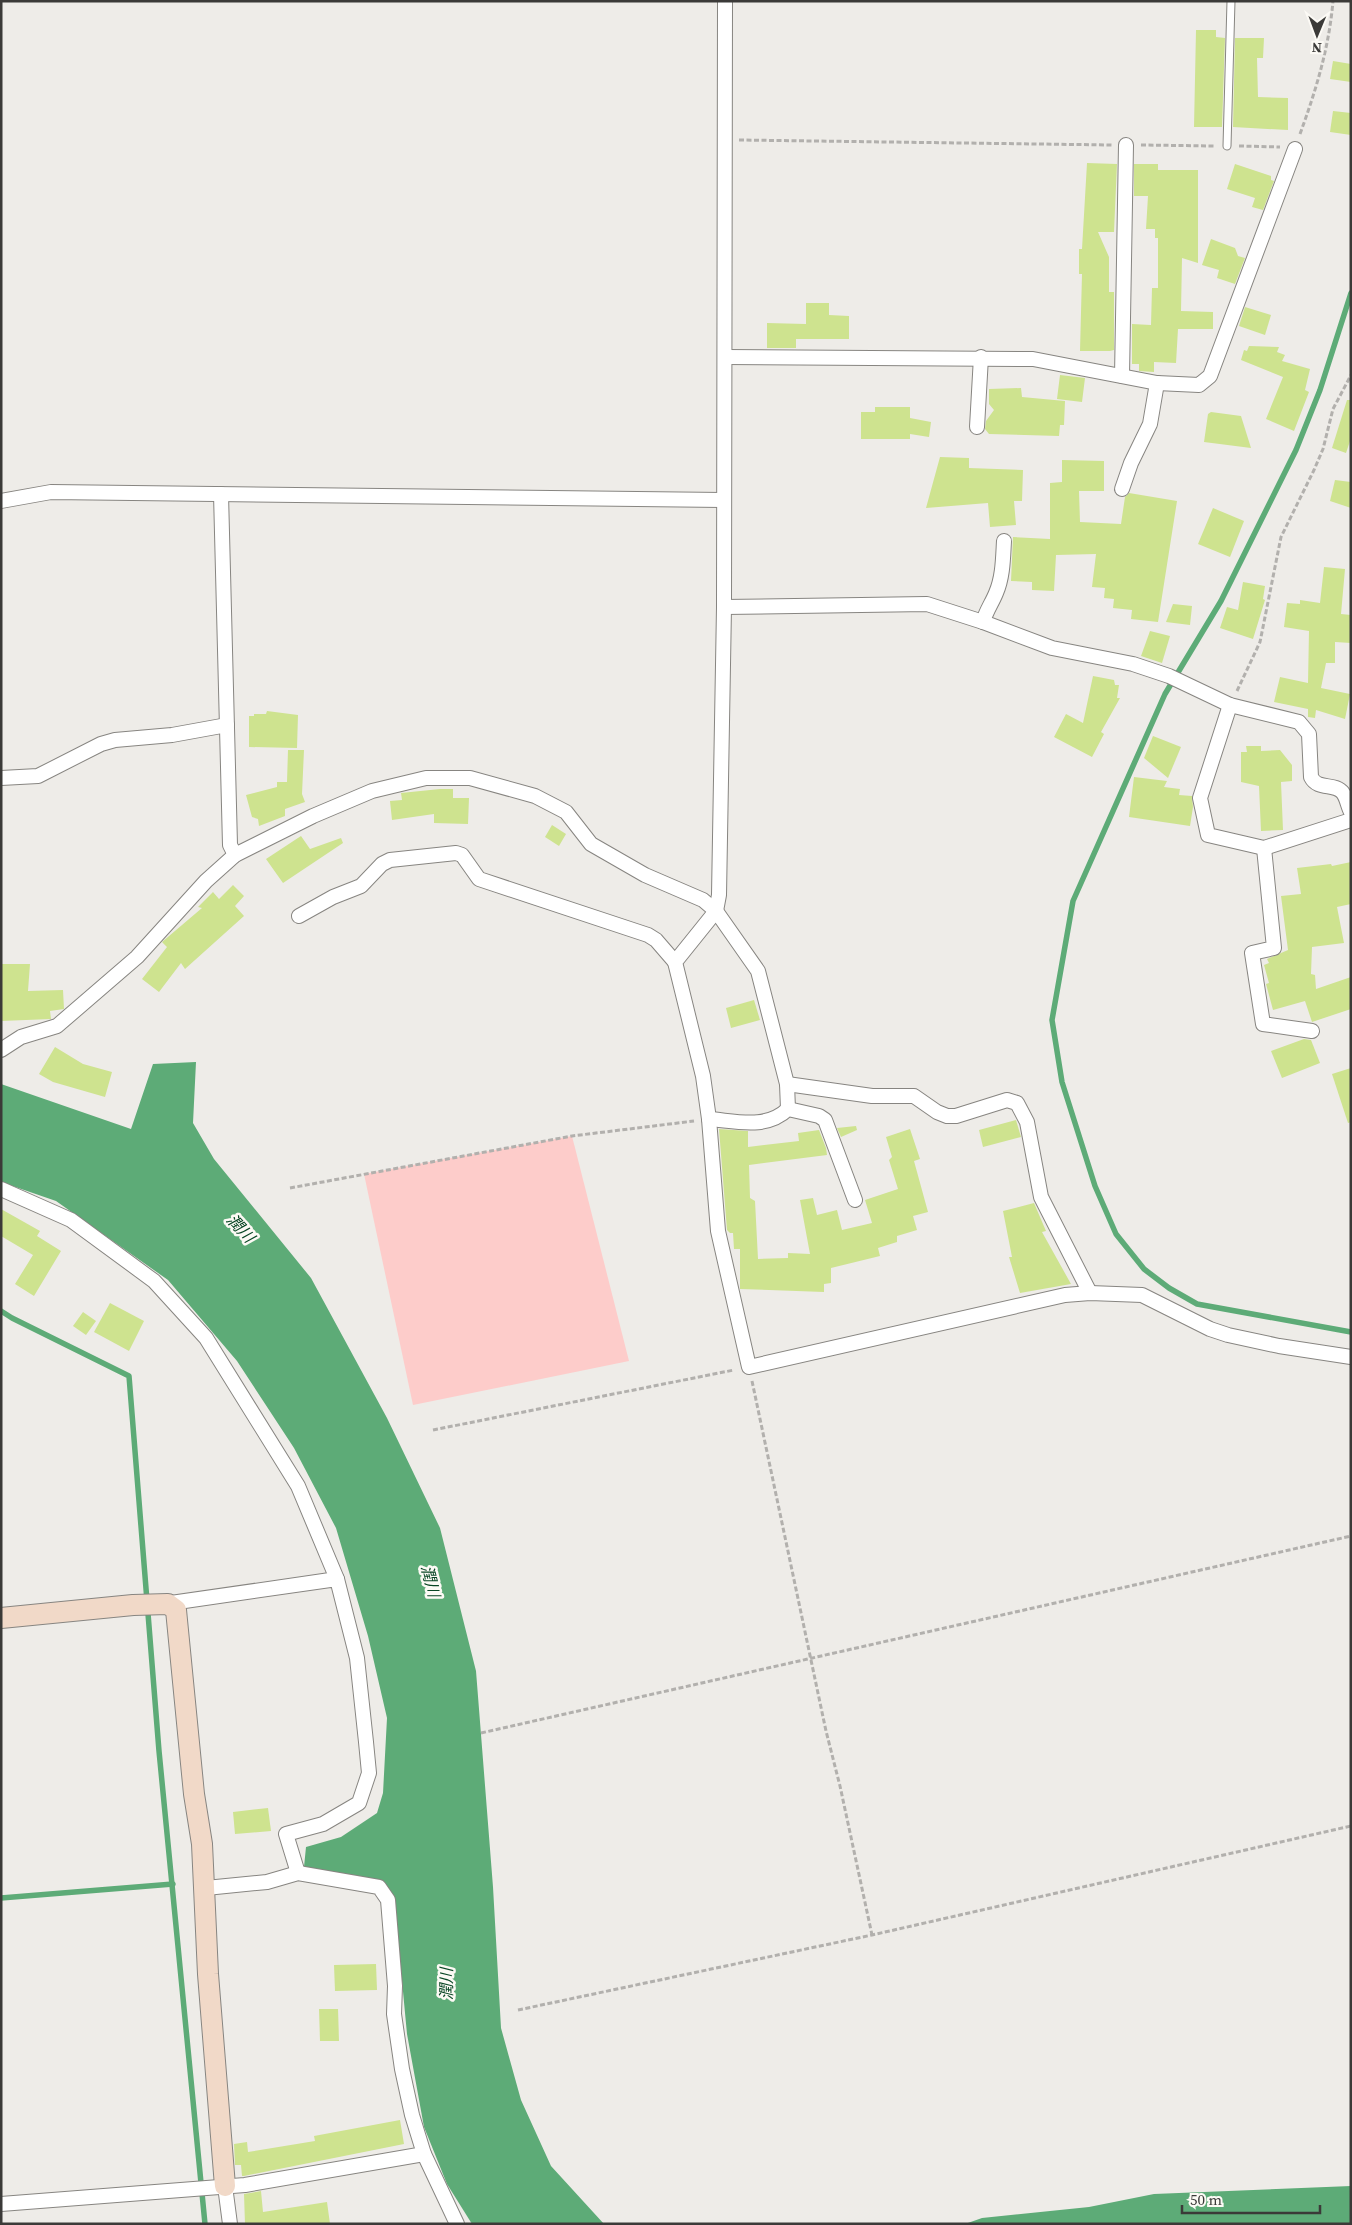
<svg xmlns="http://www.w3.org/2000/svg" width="1352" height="2225" viewBox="0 0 1352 2225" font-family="'Source Serif 4','Noto Sans JP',serif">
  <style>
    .green { fill: #fdccca }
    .water { fill: #5dab77 }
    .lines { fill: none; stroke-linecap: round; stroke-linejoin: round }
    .stream { stroke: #5dab77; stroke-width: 5.5 }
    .building { fill: #cee38f }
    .lane-casing { stroke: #878581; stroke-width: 9 }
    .street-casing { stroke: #878581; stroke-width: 16 }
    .secondary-casing { stroke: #878581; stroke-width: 22 }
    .path { stroke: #b2b0ad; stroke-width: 3; stroke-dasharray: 5 2.5; stroke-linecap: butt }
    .lane { stroke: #fff; stroke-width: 7 }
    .street { stroke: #fff; stroke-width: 14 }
    .secondary { stroke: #f1d9c8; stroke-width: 20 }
    .labels { text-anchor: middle; stroke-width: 5; stroke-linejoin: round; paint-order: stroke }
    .water-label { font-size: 16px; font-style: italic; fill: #084624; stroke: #fcfaf5 }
  </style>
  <rect width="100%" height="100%" fill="#eeece8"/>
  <path class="green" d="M572,1136l57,225 -216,44 -49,-231z"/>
  <g class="water">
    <path d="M196,1062l-3,61 21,36 97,119 76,140 53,110 36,143 17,216 8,141 20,72 30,66 53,58h-132l-25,-40 -23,-57 -17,-93 -13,-138 -90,-29 2,-20 35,-10 36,-24 6,-20 4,-75 -19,-82 -32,-108 -42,-80 -57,-87 -69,-81 -112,-79 -55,-19v-98l130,45 22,-65z"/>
    <path d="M1351,2186v38h-386l17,-6 107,-11 65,-13z"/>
  </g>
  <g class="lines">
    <g class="stream">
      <path d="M1351,293l-31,97 -24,60 -75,151 -56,93 -92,207 -21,119 10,62 33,104 21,48 28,35 25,19 28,16 154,28"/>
      <path d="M1,1311l11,7 117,58 30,375 46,473"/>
      <path d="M1,1898l172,-14"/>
    </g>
  </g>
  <g class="building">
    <path d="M1196,30h20v7l9,1 -3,89h-28z"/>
    <path d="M1235,38h29l-1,20h-6l1,39 30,1v32l-55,-3z"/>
    <path d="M1333,61l18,3v18l-21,-3z"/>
    <path d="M1333,111l18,2v22l-21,-3z"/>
    <path d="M1087,163l30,1 -3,68h-16l11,25v35h5v58l-4,1h-30l2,-77h-3v-25h3z"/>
    <path d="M1134,164h24v6h40v93l-16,-5 -1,53 32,1v17h-35l-2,34 -22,-1v10l-15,-1v-7h-7v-40l19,1 1,-37h6v-50h-3v-9h-9l2,-33h-14z"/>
    <path d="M1235,164l36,12v4l3,1 -11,29 -11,-3 3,-9 -28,-9z"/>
    <path d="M1211,239l24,9 3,8 7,2 -10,26 -18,-6 2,-8 -17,-5z"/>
    <path d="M806,303h23v12l20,1v23h-53v9h-29v-25l39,1z"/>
    <path d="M1245,307l26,8 -6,20 -26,-9z"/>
    <path d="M1249,346l30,1 -2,5 8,3 -3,6 28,8 -5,21 4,2 -15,39 -28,-12 17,-42 -42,-17 3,-10 3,1z"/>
    <path d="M1060,375l25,3 -3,24 -25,-3z"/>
    <path d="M1021,388l1,9 43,4 -1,24h-4l-1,11 -70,-2 -4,-5 1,-8 8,-11 -5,-6v-15z"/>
    <path d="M1347,400h4v38l-5,15 -14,-5z"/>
    <path d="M875,407h35v11l21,4 -2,15 -19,-3v5h-49v-27h14z"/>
    <path d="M1211,412l30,4 10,32 -47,-6 4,-28z"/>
    <path d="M940,457l29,1v10l54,2 -1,31h-8l2,24 -26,2 -2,-24 -62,5z"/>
    <path d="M1062,460l42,1v30h-25l1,31 41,2 4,-27 4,-4 48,8 -19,121 -27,-3 1,-9 -19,-2 1,-9 -10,-1 1,-10 -13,-1 4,-33 -40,1 -2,36 -22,-1v-8l-21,-1 2,-44 37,2v-56l12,-1z"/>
    <path d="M1335,480l16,2v26l-21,-7z"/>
    <path d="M1213,508l31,13 -14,36 -32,-13z"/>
    <path d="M1324,567l21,2 -4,45 10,1v28l-16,-1v21h-9l-5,25 29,6 -5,25 -29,-9 -1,8 -7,-1v-8l-34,-7 6,-25 28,6 1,-52 -25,-4 3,-24 13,1v-4l20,3z"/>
    <path d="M1243,582l22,4 -2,13 2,1 -12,39 -33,-11 7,-21 11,3z"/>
    <path d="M1173,604l19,2 -2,19 -24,-3z"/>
    <path d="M1150,631l20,5 -8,27 -21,-7z"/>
    <path d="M1093,676l21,4 1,5h4l-2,13h3l-19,34 3,2 -12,23 -38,-20 12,-23 17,9z"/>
    <path d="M267,711l31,4 -1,33 -48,-1v-31h5v-2h12z"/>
    <path d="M1153,736l28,11 -13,31 -24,-20z"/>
    <path d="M1246,746h15v5l19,-1 12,15v16l-11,1 2,48 -22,1 -2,-45 -18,-4v-30h6z"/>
    <path d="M288,750h16l-2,44 3,8 -20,7v7l-26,10 -1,-7 -6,-2 -6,-22 31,-8v-5h10z"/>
    <path d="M1134,777l33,4 -3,6 16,2 -1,6 13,1 1,11 -3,19 -61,-9z"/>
    <path d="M440,789h13v9h16l-1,26 -34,-1v-9l-42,6 -2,-19 12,-1 -1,-7z"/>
    <path d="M552,825l14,9 -7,12 -14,-9z"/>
    <path d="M301,836l9,13 31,-11 2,5 -60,40 -17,-24z"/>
    <path d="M1351,862v42l-14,3 7,36 -32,4 -1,27 4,1 1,14 35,-12v32l-39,13 -7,-21 -32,9 -7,-26 3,-1 -5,-18 5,-2 -2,-4 21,-9 -7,-54 20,-2 -4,-26 34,-4 1,2z"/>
    <path d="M233,885l11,11 -9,10 9,10 -59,53 -4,-6 -22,29 -17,-13 25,-32 -5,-5 40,-34 -4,-1 15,-15 6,7z"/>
    <path d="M1,964h29l-2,27 35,-1 1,19 -14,2 1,8 -50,2z"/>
    <path d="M754,1000l6,20 -29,8 -5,-20z"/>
    <path d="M1304,1039l7,1 9,23 -38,15 -11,-27z"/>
    <path d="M55,1047l28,17 29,8 -7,25 -52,-15 -14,-8z"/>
    <path d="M1351,1068v54l-3,1 -16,-49z"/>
    <path d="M1016,1120l5,17 -38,10 -4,-17z"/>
    <path d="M856,1126l1,4 -16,7 -4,-9z"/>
    <path d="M719,1129l29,2v16l51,-6 -1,-8 21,-3 7,18 1,7 -78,10 1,33 5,3 3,58 30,-1v-5l22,1 -10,-54 13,-2 4,17 20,-5 5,20 30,-7 -7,-23 33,-11 -9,-29 3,-3 -6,-20 24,-8 10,30 -6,2 14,51 -15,4 4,14 -20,6v6l-19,6 2,8 -49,12v15l-7,1v8l-84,-3v-40h-6l-1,-16h-3l-3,-3z"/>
    <path d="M1034,1203l12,28 -4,1 29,52 -51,9 -11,-36h3l-9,-46z"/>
    <path d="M1,1209l39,22 -3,5 24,15 -27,45 -19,-12 18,-29 -32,-19z"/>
    <path d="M110,1303l34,18 -15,30 -35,-19z"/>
    <path d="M83,1312l13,9 -10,14 -13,-9z"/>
    <path d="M268,1808l3,23 -36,3 -2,-22z"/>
    <path d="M376,1964l1,26 -42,1 -1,-26z"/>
    <path d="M319,2009h19l1,32h-19z"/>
    <path d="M400,2120l4,24 -160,32h-2l-1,-11h-6l-1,-21 13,-2 1,10 67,-11 -1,-5z"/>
    <path d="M261,2191l2,21 64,-10 3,22h-85l-1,-30z"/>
  </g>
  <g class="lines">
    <defs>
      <path id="lane" d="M1227,146l4,-145"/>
      <g id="street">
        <path d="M725,1l-1,606 -5,288 -3,16 -41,51 28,114 6,43 9,112 31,136 316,-72 25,-2 52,2 68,34 18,6 51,11 72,11"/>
        <path d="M725,357l308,2 124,24 42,2 11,-9 85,-227"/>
        <path d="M1122,376l4,-231"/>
        <path d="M977,427l4,-70"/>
        <path d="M1122,489l9,-26 19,-39 7,-41"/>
        <path d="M221,494l9,351 5,10"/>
        <path d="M1,501l50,-9 672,8"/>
        <path d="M724,607l203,-3 56,18 69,26 81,16 36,12 61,29 69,17 10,12 2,43c7,14 24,5 32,16 4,5 5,14 8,19"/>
        <path d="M983,622c3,-11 9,-19 13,-29 7,-16 7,-35 8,-52"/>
        <path d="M1230,705l-30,93 8,37 56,13 87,-28"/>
        <path d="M1,778l37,-2 63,-32 14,-4 57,-5 55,-10"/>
        <path d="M1264,848l10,100 -22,5 11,71 49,7"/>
        <path d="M299,916l34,-19 28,-11 21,-22 8,-4 66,-7 6,2 17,24 169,56 8,5 19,22"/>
        <path d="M1,1050l20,-13 36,-11 80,-69 69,-76 29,-26 78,-39 59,-25 54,-13h44l65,18 31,16 25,32 54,31 58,25 13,11 42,60 29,113 1,25"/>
        <path d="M787,1084l85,12h42l23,16 10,4h9l51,-16 10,3 10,19 14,75 49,96"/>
        <path d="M709,1119c27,2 57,11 79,-10l31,7 6,4 30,80"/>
        <path d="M1,1189l70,31 83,61 52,57 92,148 39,93"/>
        <path d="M164,1604l173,-25 20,79 9,84 3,31 -10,30 -36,21 -37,10 12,39"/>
        <path d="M206,1888l61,-6 31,-9 81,14 9,13 7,86 -1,28 8,55 10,46 12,39 33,70"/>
        <path d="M225,2186l5,38"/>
        <path d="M1,2204l244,-19 179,-31"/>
      </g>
      <path id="secondary" d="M1,1618l132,-13 35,-1 8,6 18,184 8,50 6,130 17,212"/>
    </defs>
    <use href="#lane" class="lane-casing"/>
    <use href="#street" class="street-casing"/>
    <use href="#secondary" class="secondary-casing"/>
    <g class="path">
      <path d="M1300,134c16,-44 29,-86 33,-133"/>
      <path d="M739,140l373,5"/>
      <path d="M1141,145l74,1"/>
      <path d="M1239,146l41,1"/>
      <path d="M1237,691l23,-49 21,-105 33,-67 9,-21 10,-40 18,-34"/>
      <path d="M290,1188l282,-52 122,-15"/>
      <path d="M752,1381l74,350 14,55 32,149"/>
      <path d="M433,1430l301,-60"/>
      <path d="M481,1733l870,-197"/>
      <path d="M518,2010l354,-75 479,-109"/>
    </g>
    <use href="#lane" class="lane"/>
    <use href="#street" class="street"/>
    <use href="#secondary" class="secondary"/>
  </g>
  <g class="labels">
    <g class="water-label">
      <text transform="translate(241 1228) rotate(47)" y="6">潤川</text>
      <text transform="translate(431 1581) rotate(76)" y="6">潤川</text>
      <text transform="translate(446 1984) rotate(-90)" y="6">潤川</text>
    </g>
  </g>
  <rect width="1352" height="2225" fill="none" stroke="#3b3a38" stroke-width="5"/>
  <g transform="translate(1317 35) rotate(181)" stroke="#fcfaf5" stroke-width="4" paint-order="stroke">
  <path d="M0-4L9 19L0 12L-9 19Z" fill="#3b3a38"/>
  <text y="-8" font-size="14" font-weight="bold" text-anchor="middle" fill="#3b3a38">N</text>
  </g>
  <path d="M1182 2205v8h138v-8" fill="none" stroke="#3b3a38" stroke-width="2.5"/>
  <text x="1190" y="2205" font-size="15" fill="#3b3a38" stroke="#fcfaf5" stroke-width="4" paint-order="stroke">50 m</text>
</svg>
